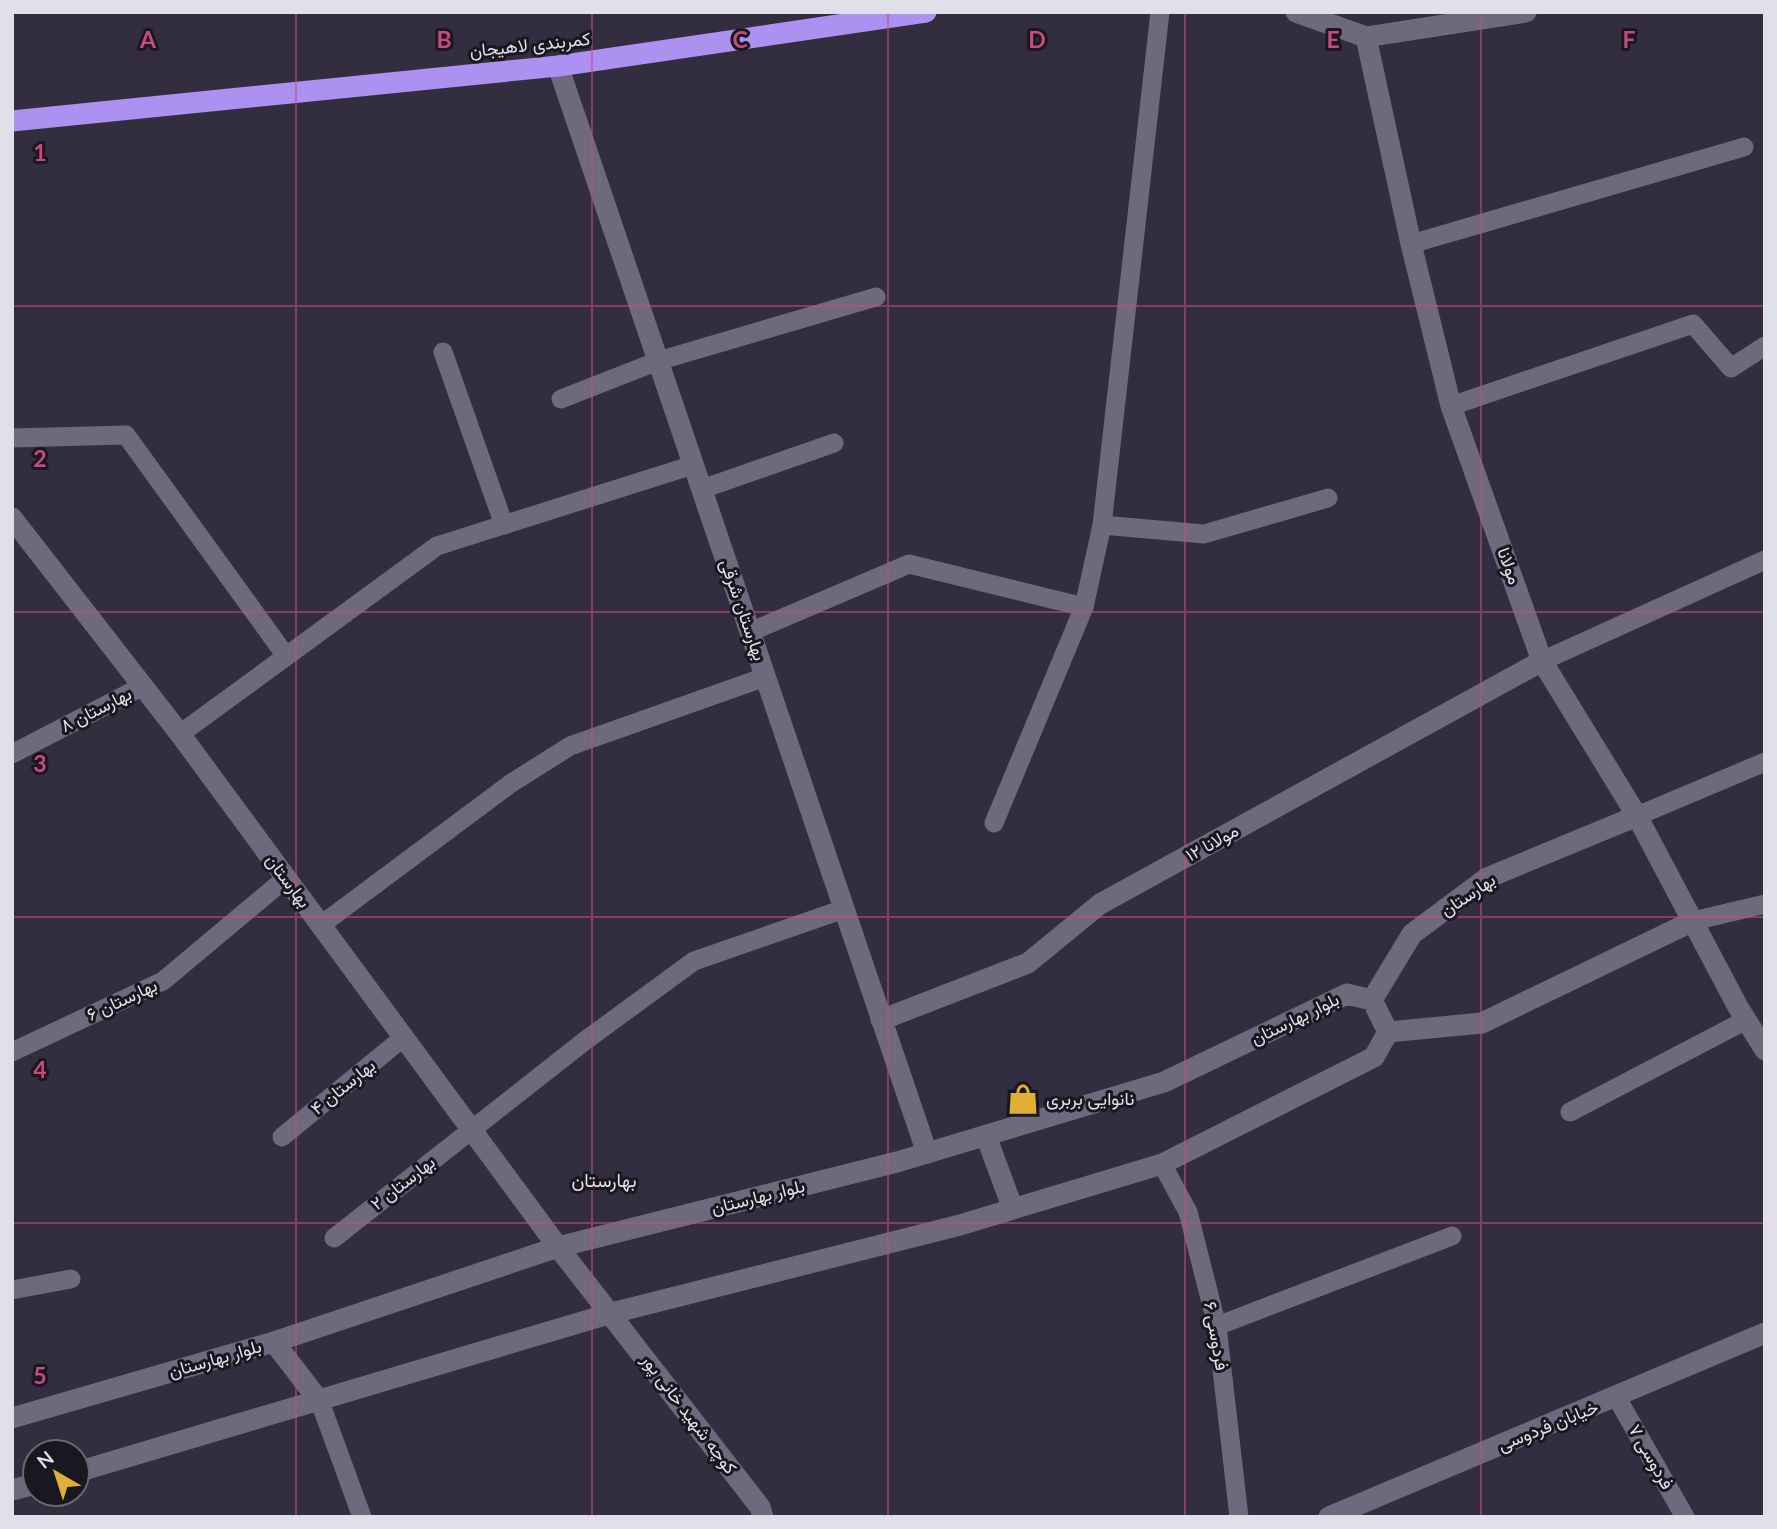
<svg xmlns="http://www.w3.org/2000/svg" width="1777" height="1529" viewBox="0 0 1777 1529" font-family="Lato,Vazirmatn,sans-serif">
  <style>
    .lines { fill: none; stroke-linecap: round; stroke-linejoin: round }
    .lane { stroke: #6e697d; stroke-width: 19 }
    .street { stroke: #6e697d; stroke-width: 21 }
    .secondary { stroke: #6e697d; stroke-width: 21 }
    .highway { stroke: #ac91f0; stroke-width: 21 }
    .grid { fill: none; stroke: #ca4a7f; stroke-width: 2; stroke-opacity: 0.55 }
    .labels { text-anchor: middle; stroke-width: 6; stroke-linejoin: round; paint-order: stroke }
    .street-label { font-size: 18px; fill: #e1dfea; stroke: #19171f }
    .poi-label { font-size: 18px; fill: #e1dfea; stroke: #19171f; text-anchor: start }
    .neighbourhood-label { font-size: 19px; fill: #e1dfea; stroke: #19171f }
    .grid-label { font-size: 23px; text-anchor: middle; font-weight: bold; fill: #ca4a7f; stroke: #19171f; stroke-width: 6; stroke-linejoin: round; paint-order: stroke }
  </style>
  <rect width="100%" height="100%" fill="#322d3f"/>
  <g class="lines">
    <g class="lane">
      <path d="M1411,244l333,-97"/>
      <path d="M443,352l61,173"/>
      <path d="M561,399l97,-38 218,-64"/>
      <path d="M1451,406l242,-82 38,44 34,-22"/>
      <path d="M12,438l114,-3 160,221"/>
      <path d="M702,489l132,-46"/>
      <path d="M1102,525l102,9 124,-36"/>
      <path d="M750,632l159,-68 175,43"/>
      <path d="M1542,661l223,-101"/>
      <path d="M180,734l257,-188 256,-81"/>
      <path d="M12,754l131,-68"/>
      <path d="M1637,816l128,-54"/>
      <path d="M994,823l90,-216 18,-82 58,-513"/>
      <path d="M1693,921l72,-17"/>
      <path d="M321,925l189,-141 60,-38 195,-69"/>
      <path d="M12,1052l151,-71 123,-103"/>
      <path d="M1570,1112l176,-92"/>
      <path d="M282,1137l122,-100"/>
      <path d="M1162,1164l26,48 29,114 22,191"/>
      <path d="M334,1238l252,-198 108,-79 150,-52"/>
      <path d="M12,1290l59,-11"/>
      <path d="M1217,1326l235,-90"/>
      <path d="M1617,1398l68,119"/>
      <path d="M320,1402l42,115"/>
    </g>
    <g class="street">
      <path d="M1366,37l45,207 40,162 91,255 95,155 101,191 27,43"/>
      <path d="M558,66l369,1087"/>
      <path d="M12,518l168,216 378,513 202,260 3,10"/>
      <path d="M1372,1000l40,-66 75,-56 150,-62"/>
      <path d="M881,1020l147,-57 72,-59 442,-243"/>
      <path d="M1388,1032l94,-9 211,-102"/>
      <path d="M986,1136l27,73"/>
      <path d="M274,1342l46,60"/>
      <path d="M12,1418l262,-76 284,-95 339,-85 267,-80 183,-88 25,6 16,32 -14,25 -212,107 -202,61 -348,88 -535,159"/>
      <path d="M12,1490l23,-6"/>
    </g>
    <g class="secondary">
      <path d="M1296,12l70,25 160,-25"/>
      <path d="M1329,1517l436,-184"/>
    </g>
    <path class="highway" d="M12,121l546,-55 368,-54"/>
  </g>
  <path class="grid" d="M296,12v1505M592,12v1505M888,12v1505M1185,12v1505M1481,12v1505M12,306h1753M12,612h1753M12,917h1753M12,1223h1753"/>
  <defs>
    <symbol id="shop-bare" viewBox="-9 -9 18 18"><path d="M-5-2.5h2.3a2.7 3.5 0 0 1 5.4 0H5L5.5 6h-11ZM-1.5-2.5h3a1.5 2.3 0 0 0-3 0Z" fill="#e0b034" stroke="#19171f" stroke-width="2.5" paint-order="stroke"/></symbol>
  </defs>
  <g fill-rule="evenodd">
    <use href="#shop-bare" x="1001" y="1077" width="44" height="44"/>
  </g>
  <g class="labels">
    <g class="street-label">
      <text transform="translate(530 45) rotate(-6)" y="6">کمربندی لاهیجان</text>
      <text transform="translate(1509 566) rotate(70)" y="6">مولانا</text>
      <text transform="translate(743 610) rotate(71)" y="6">بهارستان شرقی</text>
      <text transform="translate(96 710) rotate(-27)" y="6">بهارستان ۸</text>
      <text transform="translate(1212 843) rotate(-29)" y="6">مولانا ۱۲</text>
      <text transform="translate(288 881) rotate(53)" y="6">بهارستان</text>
      <text transform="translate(1468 895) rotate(-34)" y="6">بهارستان</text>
      <text transform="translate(122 1000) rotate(-25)" y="6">بهارستان ۶</text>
      <text transform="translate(1295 1019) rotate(-26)" y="6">بلوار بهارستان</text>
      <text transform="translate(343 1087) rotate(-39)" y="6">بهارستان ۴</text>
      <text transform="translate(403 1183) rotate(-38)" y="6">بهارستان ۲</text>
      <text transform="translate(758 1197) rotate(-14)" y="6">بلوار بهارستان</text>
      <text transform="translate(1216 1336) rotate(80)" y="6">فردوسی ۶</text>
      <text transform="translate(215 1359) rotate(-16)" y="6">بلوار بهارستان</text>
      <text transform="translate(689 1414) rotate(53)" y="6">کوچه شهید خانی پور</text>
      <text transform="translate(1548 1426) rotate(-22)" y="6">خیابان فردوسی</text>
      <text transform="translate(1651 1457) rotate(60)" y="6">فردوسی ۷</text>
    </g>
    <g class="poi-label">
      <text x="1046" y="1105">نانوایی بربری</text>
    </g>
    <g class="neighbourhood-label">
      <text x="604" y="1187">بهارستان</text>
    </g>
  </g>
  <g class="grid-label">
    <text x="148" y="48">A</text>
    <text x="444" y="48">B</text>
    <text x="740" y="48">C</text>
    <text x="1037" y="48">D</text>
    <text x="1333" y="48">E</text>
    <text x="1629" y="48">F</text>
    <text x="40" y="161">1</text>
    <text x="40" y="467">2</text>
    <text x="40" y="772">3</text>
    <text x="40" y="1078">4</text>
    <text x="40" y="1384">5</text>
  </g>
  <rect width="1777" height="1529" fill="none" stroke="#e1dfea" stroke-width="28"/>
  <g transform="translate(56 1473) rotate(321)"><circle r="33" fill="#19171f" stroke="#696770" stroke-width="2"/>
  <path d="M0-5L12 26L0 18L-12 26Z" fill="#e0b034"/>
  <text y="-10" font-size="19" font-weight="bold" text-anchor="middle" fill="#e1dfea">N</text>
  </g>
</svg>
